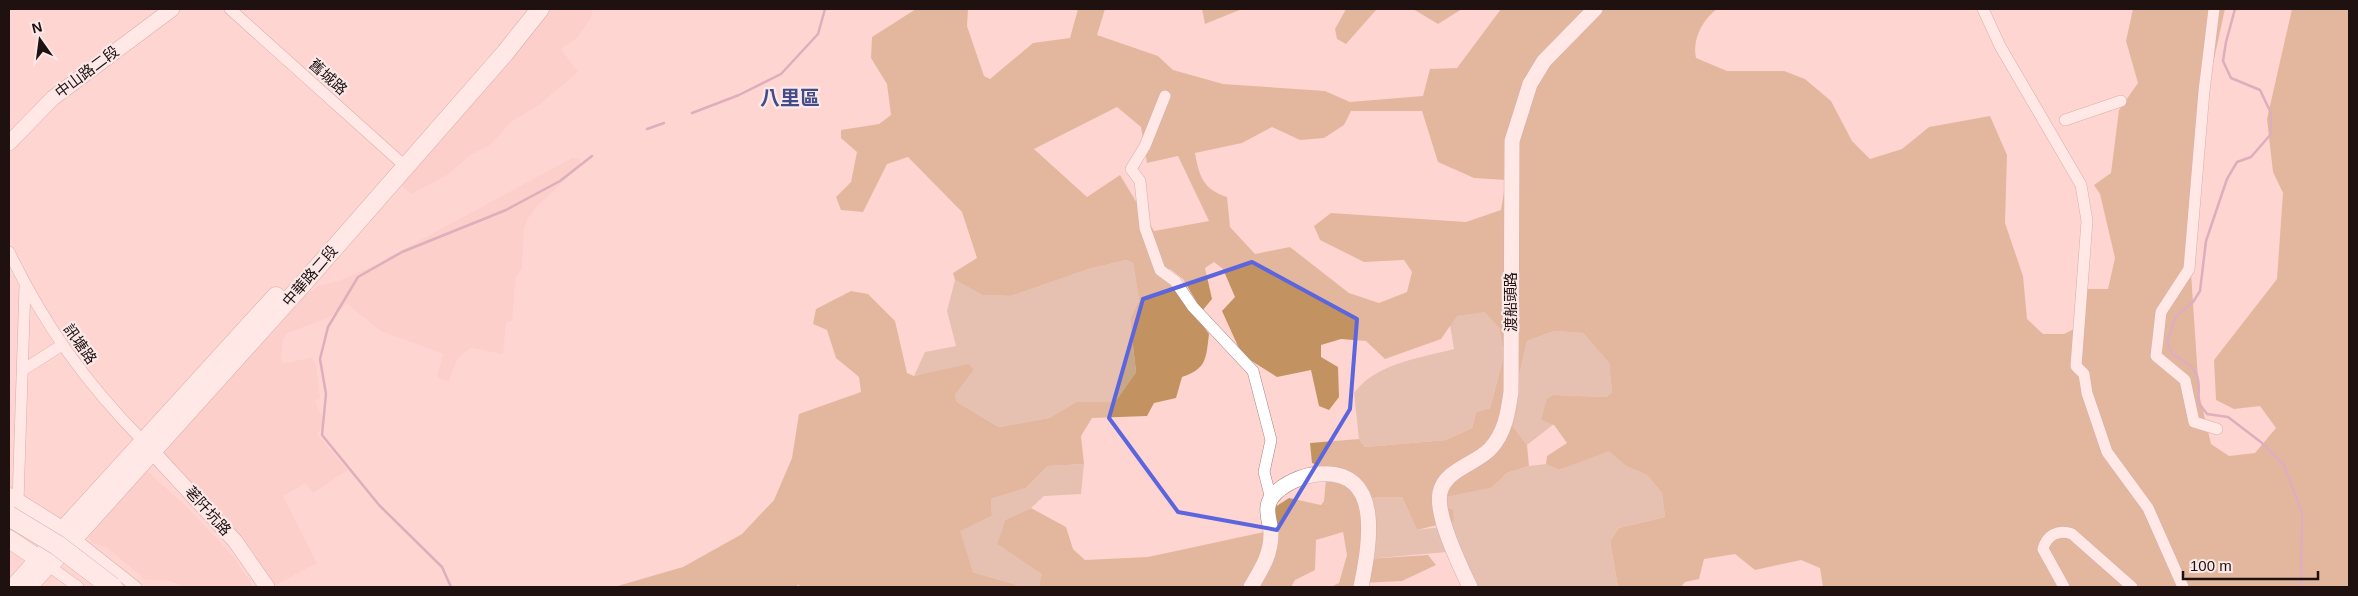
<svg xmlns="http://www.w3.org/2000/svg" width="2358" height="596" viewBox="0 0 2358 596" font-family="Arial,'Noto Sans TC',sans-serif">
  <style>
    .built { fill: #f9c7c3 }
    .green { fill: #c7a787 }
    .forest { fill: #c29361; fill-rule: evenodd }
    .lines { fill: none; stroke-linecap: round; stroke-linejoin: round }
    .stream { stroke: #b77ea3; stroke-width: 2.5 }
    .street-casing { stroke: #a57f7d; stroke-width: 12 }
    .secondary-casing { stroke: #a57f7d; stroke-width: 16 }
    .primary-casing { stroke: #a57f7d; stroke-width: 19 }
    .street { stroke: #fff; stroke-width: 11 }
    .secondary { stroke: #fff; stroke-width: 15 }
    .primary { stroke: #fff; stroke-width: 18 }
    .highway-bridge-casing { stroke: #a57f7d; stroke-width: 21; stroke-linecap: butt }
    .highway-bridge { stroke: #fff; stroke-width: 20 }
    .marked { fill: none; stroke: #5b65dd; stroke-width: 4; stroke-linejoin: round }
    .labels { text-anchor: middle; stroke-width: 4.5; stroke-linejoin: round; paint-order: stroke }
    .street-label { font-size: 15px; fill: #1e1110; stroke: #fae9e8 }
    .district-label { font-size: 20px; font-weight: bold; fill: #434c89; stroke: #fae9e8 }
  </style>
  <rect width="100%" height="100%" fill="#ffd5d2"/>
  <g class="built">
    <path d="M549,9h44l-2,9 -14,20 -16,11 17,23 -39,33 -27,16 -23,25 -17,8 -25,21 -36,19 -11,-10 101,-113z"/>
    <path d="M572,158h7l2,7 -44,41 -10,14 -3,10 -2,39 -6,8 -4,44 -6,2 -3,31 -32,-6 -13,10 -10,24 -11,-5 6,-23 -62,-23 -34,-27 -17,13 -42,16 -5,6 -2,20 3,4 28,-5 4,6 4,34 -5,3 10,22 -8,11 31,36 -35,23 -7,-10 -23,13 34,67 -45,24 -115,-131 147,-160 14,-10 23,-6 30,-13z"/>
    <path d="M145,469l45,41 43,46 21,31h-71l-13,-6 -25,-2 -39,-32 -14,-4 -5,-10z"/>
  </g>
  <g class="green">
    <path d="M1126,260l7,3 6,37 -9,19 6,53 -21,30h-39l-27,16 -50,9 -42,-25 -2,-7 19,-25 -60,6 11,-24 31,-6 -9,-35 8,-31 27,15 29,1 78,-27z"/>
    <path d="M1485,311l14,17 5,27 -14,53 -14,4 -4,16 -26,12 -81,7 -6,-8 -5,-46c22,-30 66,-35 100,-44l-4,-24 6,-9z"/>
    <path d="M1554,331l29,2 26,30 3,29 -6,5 -53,-2 -12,25 13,4 -27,21 -18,-24 18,-80z"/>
    <path d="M1609,450l17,16 21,9 15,18 3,24 -46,11 -9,13 8,46h-144l-33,-82 -1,-7 51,-10 16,-15 22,-7 17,-2 13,6z"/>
    <path d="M1084,464l-3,30 -37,2 -13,12 -26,12 -8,24 46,30 -4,13h-22v-2l-44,-13 -14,-41 33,-15 -1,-17 35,-11 22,-22z"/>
    <path d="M1402,497l15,33 24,-3 6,25 -81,7 -5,-38 5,-23z"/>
  </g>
  <g class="forest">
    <path d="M916,9h52l-1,17 17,50 6,3 43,-36 37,-5 8,-29h27l-8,26 61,21 15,14 50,14 102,7 25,11 73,-6 7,-27 27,-1 44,-59h216c-15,11 -25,31 -21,49l31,13h57l21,8 26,22 21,40 18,18 32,-10 27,-22 61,-11 17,39 -2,68 18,53 4,43 16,15h21l10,-5 11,-40h23l7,-31 -15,-64 -6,-9 17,-12 8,-63 19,-27 -12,-42 7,-32h92l-18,82 -17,166 9,137 12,50 18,12 26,-3 21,-25 -16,-22 -26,3 -18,-9 -2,-40 63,-81 6,-86 -10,-21 -6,-53 25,-110h57v578h-526l-3,-19 -19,-8 -46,10 -20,-16 -31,5 -5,20 -14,3 -4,5h-63l-8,-46 9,-13 46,-11 -3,-24 -15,-18 -21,-9 -17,-15 -50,19 -13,-6 1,-8 20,-13 -13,-18 -13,-5 6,-21 6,-4 53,2 6,-5 -3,-29 -26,-30 -29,-2 -27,10 -18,80 18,24 2,21 -22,7 -16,15 -50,10v7l12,5 1,11 -37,9 -15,-33 -36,1 -5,23 5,38 62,-4 8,10 -34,16 -40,2 -1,4h-30l8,-4 8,-28 -4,-23 -27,8 -1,30 -20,10 -4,7h-252l3,-13 -45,-30 8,-24 26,-12 35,19 7,22 12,11 63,-3 116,-25 11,-25 14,-9 32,7 3,-4 3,-32 -15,-6 -2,-20 49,-4 6,8 81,-7 26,-12 4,-16 14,-4 14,-53 -5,-27 -14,-16 -28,4 -16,23 -56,20 -19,-18 -25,-2 -20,6v12l17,10 1,30 -10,13 -10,-4 -8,-36 -34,7 -35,-22 -20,-44 13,-14 -12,-28 -9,-7 -9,6 7,31 -10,12 -19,-32 -13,-10 -5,5 44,60c-3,24 -2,35 -27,43l-6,21 -22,5 -7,13 -55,2 -11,18 3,28 -36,2 -22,22 -35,11 1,17 -32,15 13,41 44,13v2h-214l-5,-2 -3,2h-181l69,-20 59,-33 32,-34 18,-42 7,-44 62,-22 -2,-15 -23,-19 -9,-28 -14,-6 3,-15 35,-18 17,3 27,27 12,52 7,3 55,-12 5,6 -19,25 2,7 42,25 50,-9 27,-16h39l21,-30 -6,-53 9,-19 -6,-37 -7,-3 -37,9 -78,27 -29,-1 -27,-15 -2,-7 24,-15 -15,-46 -54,-55 -21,7 -24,48 -22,-2 -5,-13 15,-15 6,-30 -16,-14v-8l38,-6 12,-9 -4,-31 -16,-26 1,-21zM1117,107l24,20 6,36 31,-7 31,65 -55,10 -34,-56 -33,22 -53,-48zM1351,111h71l16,51 36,16 32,2 -5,30 -35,12 -135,-9 -17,13 6,14 44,22 40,-2 8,12 -5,20 -28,11 -30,-10 -59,-46 -35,7 -25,-27 -3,-30c-24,-8 -28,-21 -32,-44l47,-10 30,-16 28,13 24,-2 20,-13z"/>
    <path d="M1202,9h40l-37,15z"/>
    <path d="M1346,9h31l-31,35 -9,-5 -2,-10z"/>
    <path d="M1413,9h49l-24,15z"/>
  </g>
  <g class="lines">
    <g class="stream">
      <path d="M2235,9l-9,33 -3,19 8,17 29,12 11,23v21l-20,23 -14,5 -10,17 -21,62 -6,50 -7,11 -17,14 -9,26 6,13c25,12 28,21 25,47l9,12 21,3 34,26 22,22 18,48 -1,74"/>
      <path d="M692,113l47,-18 42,-21 37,-40 7,-25"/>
      <path d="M647,129l17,-6"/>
      <path d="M451,587l-9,-20 -63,-62 -57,-70 4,-41 -6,-35 8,-32 30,-50 44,-25 104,-42 54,-29 32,-25"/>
    </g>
    <defs>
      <g id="street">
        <path d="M230,9l176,158"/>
        <path d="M1983,9l17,37 81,139 6,36 -11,145 8,8 3,19 20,59 41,56 35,79"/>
        <path d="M2214,9l-10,82 -15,178 -28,43 -5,44 29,24 9,42 23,7"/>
        <path d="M1165,96l-20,50 -14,23 9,12 5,47 15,42 15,11 18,26 60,64 18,69 -7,32 7,27"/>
        <path d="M2065,120l56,-19"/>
        <path d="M9,252c36,74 76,130 134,189"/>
        <path d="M23,370l39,-25"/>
        <path d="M18,501l7,-215"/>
        <path d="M74,538l62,49"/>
        <path d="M49,566l29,21"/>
        <path d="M2064,587l-21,-38c4,-14 15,-20 29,-15l60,53"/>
      </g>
      <g id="secondary">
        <path d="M9,143l44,-45 119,-89"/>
        <path d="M145,444l90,97 32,46"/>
        <path d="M12,587l46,-52"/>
        <path d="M30,587l19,-21"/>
        <path d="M1251,587c10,-17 20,-32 20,-53 0,-12 -8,-26 1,-37 10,-13 31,-22 47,-23 66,-5 50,73 42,113"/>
        <path d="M1470,587c-10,-21 -35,-72 -30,-94 4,-23 36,-29 50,-44 15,-16 18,-36 21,-57l1,-251 18,-57 14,-23 51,-52"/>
      </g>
      <g id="primary">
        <path d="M9,497l62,39"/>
        <path d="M63,530l213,-234"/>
        <path d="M9,539l40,27 253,-281 203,-232 35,-44"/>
      </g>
    </defs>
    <use href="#street" class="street-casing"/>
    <use href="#secondary" class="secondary-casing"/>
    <use href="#primary" class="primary-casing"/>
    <use href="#street" class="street"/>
    <use href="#secondary" class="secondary"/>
    <use href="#primary" class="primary"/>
    <defs>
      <path id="highway-bridge" d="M9,516l48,29 55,42"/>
    </defs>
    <use href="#highway-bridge" class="highway-bridge-casing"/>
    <use href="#highway-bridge" class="highway-bridge"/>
  </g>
  <path d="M0 0H2358V596H0ZM1252,262l105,57 -7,90 -73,121 -99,-18 -69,-94 34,-119z" fill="#ffd5d2" fill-opacity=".55" fill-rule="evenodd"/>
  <path class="marked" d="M1252,262l105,57 -7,90 -73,121 -99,-18 -69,-94 34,-119z"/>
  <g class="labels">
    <g class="street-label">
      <text transform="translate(87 72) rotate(-37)" y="5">中山路二段</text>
      <text transform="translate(328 77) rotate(42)" y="5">舊城路</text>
      <text transform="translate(310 276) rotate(-49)" y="5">中華路二段</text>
      <text transform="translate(1511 302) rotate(-90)" y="5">渡船頭路</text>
      <text transform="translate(80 344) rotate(55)" y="5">訊塘路</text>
      <text transform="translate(208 511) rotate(48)" y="5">荖阡坑路</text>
    </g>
    <g class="district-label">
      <text x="790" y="105">八里區</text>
    </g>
  </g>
  <rect width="2358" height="596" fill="none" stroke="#1e1110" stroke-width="20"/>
  <g transform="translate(40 40) rotate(346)" stroke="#fae9e8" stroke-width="4" paint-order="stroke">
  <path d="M0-4L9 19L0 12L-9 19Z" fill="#1e1110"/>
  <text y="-8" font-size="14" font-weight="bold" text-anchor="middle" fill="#1e1110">N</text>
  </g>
  <path d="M2183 571v8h135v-8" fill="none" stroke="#1e1110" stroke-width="2.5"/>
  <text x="2190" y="571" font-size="15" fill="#1e1110" stroke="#fae9e8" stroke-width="4" paint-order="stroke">100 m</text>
</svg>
